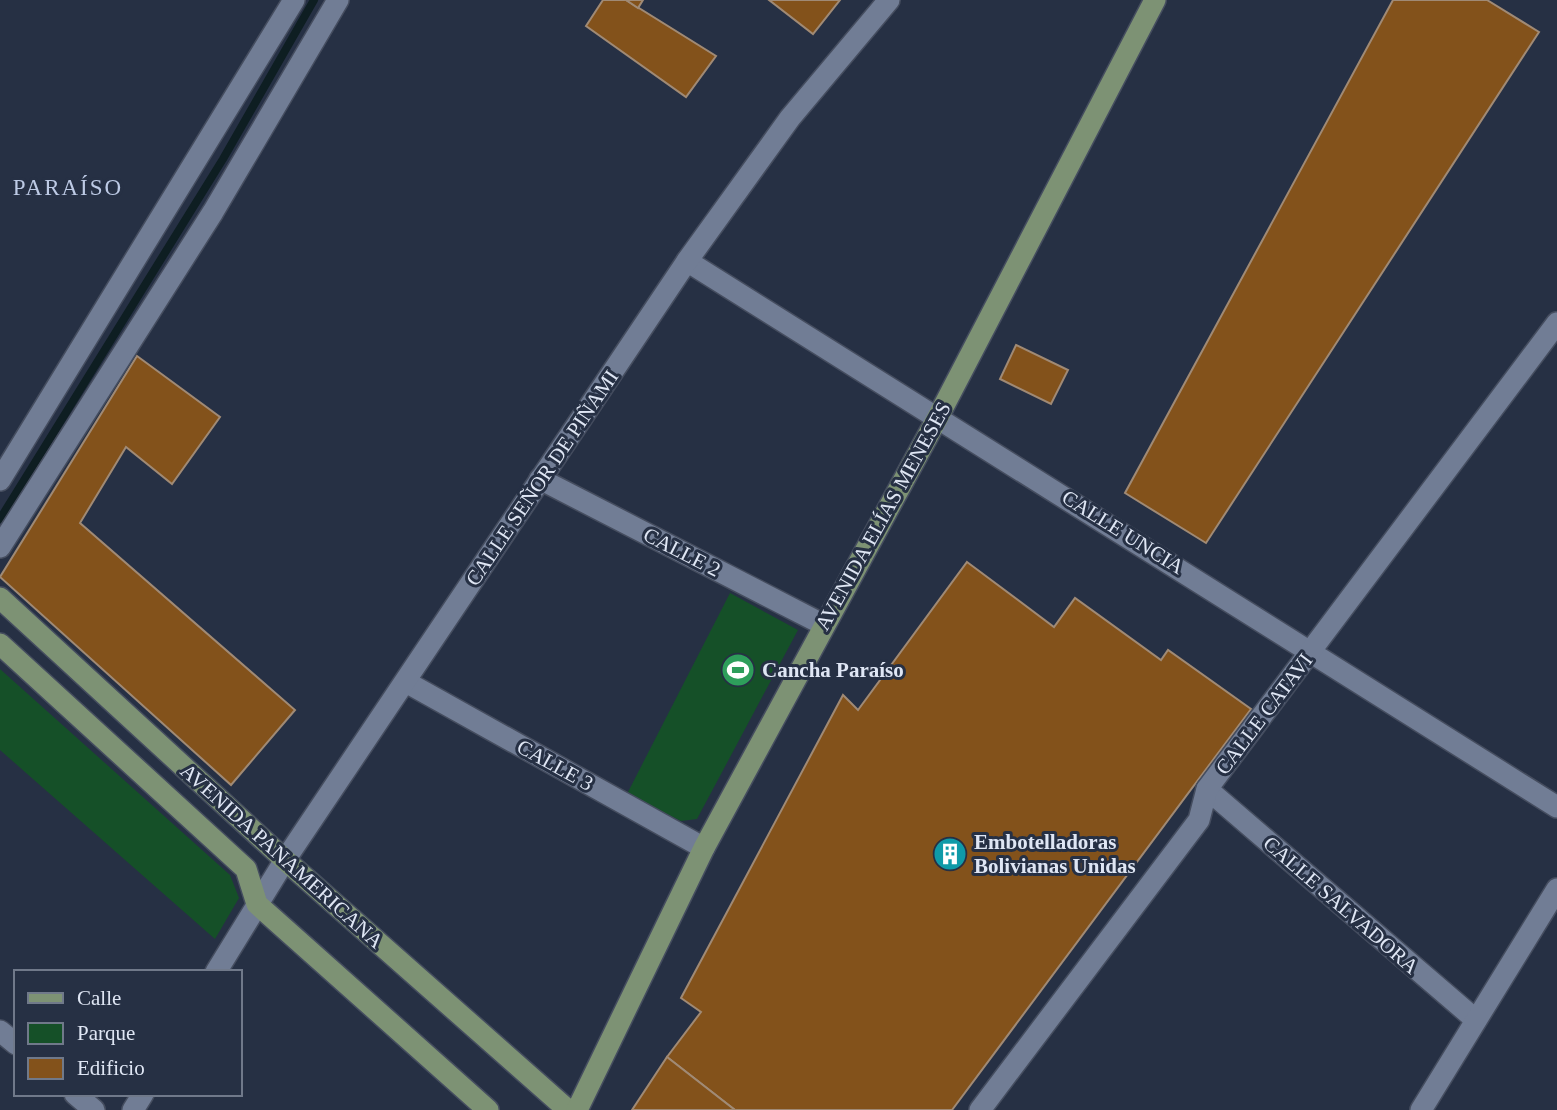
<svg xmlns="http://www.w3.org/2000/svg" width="1557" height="1110" viewBox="0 0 1557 1110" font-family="'Times New Roman',serif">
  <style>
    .green { fill: #155028 }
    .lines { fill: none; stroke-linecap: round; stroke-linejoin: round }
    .stream { stroke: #0e1e22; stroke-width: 8 }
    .building { fill: #83521b; stroke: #a08a75; stroke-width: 2 }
    .minor-casing { stroke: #454d5f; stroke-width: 24 }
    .major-casing { stroke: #454d5f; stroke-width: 24 }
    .minor { stroke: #717d95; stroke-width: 21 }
    .major { stroke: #7d9274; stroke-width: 21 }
    .labels { text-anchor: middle; stroke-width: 6; stroke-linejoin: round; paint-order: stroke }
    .street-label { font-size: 21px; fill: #dfe6f4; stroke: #263044 }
    .poi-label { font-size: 21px; font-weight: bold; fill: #dfe6f4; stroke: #263044; text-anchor: start }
    .neighbourhood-label { font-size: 23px; letter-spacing: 2px; fill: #bdcae5; stroke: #263044 }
  </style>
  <rect width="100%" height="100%" fill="#263044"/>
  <g class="green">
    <path d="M730,593l68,37 -101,189 -16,2 -54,-27z"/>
    <path d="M0,669l230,206 9,23 -24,41 -215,-189z"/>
  </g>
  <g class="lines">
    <path class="stream" d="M0,519l223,-360 91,-159"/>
  </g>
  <g class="building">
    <path d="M603,0h23l90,56 -30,41 -100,-71z"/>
    <path d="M626,0h17l-5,8z"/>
    <path d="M769,0h71l-27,34z"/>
    <path d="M1393,0h94l52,32 -333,511 -81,-50z"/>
    <path d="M1016,345l52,25 -17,34 -51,-25z"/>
    <path d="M137,356l83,61 -48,67 -46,-37 -46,76 215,187 -64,75 -231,-208z"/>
    <path d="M967,562l87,65 21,-29 86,62 7,-10 83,59 -299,401h-217l-68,-53 34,-45 -20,-14 162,-303 15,15z"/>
    <path d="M667,1057l68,53h-103z"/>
  </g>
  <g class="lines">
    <defs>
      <g id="minor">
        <path d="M687,261l870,546"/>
        <path d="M540,479l284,146"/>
        <path d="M0,480l294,-480"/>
        <path d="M0,547l213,-335 125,-212"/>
        <path d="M406,682l298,166"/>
        <path d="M1207,789l269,231"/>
        <path d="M216,972l69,-112 402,-599 103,-143 99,-118"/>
        <path d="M0,1031l16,13"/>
        <path d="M75,1094l19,16"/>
        <path d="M133,1110l10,-16"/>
        <path d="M980,1110l219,-290 8,-31 350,-466"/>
        <path d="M1421,1110l136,-221"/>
      </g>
      <g id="major">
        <path d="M0,598l285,262 283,250"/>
        <path d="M0,644l246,225 11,35 231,206"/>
        <path d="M577,1110l127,-262 234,-431 217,-417"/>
      </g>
    </defs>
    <use href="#minor" class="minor-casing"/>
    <use href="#major" class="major-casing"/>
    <use href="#minor" class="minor"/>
    <use href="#major" class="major"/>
  </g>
  <defs>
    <symbol id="stadium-disc" viewBox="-11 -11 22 22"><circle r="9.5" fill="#2e9e5b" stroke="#263044"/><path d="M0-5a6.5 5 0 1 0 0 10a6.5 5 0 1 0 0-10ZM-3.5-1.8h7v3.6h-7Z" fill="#fff"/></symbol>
    <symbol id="building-disc" viewBox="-11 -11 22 22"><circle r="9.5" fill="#0f9aa8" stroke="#263044"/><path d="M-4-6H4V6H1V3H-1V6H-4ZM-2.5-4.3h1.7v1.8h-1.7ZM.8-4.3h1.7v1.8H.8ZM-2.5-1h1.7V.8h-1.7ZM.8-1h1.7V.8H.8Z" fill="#fff"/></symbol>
  </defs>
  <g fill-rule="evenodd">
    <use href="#stadium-disc" x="719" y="651" width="38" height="38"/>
    <use href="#building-disc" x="931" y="835" width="38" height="38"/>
  </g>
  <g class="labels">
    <g class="street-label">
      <text transform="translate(542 478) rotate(-56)" y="7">CALLE SEÑOR DE PIÑAMI</text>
      <text transform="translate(883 516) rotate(-61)" y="7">AVENIDA ELÍAS MENESES</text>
      <text transform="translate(1123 532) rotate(32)" y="7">CALLE UNCIA</text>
      <text transform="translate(682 552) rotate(27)" y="7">CALLE 2</text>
      <text transform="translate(1264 714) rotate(-53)" y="7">CALLE CATAVI</text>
      <text transform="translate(555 765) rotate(29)" y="7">CALLE 3</text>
      <text transform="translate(282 856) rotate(42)" y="7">AVENIDA PANAMERICANA</text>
      <text transform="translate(1341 905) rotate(41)" y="7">CALLE SALVADORA</text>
    </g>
    <g class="poi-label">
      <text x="762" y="677">Cancha Paraíso</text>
      <text x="974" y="849">Embotelladoras<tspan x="974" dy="24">Bolivianas Unidas</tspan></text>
    </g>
    <g class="neighbourhood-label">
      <text x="68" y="195">PARAÍSO</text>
    </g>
  </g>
  <rect x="14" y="970" width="228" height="126" fill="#263044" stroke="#70798a" stroke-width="2"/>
  <rect x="28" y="993" width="35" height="10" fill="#7d9274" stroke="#70798a" stroke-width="2"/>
  <text x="77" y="1005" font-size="21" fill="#dfe6f4">Calle</text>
  <rect x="28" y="1023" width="35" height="21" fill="#155028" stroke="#70798a" stroke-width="2"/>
  <text x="77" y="1040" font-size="21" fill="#dfe6f4">Parque</text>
  <rect x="28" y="1058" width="35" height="21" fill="#83521b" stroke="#70798a" stroke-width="2"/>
  <text x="77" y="1075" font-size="21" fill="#dfe6f4">Edificio</text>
</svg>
